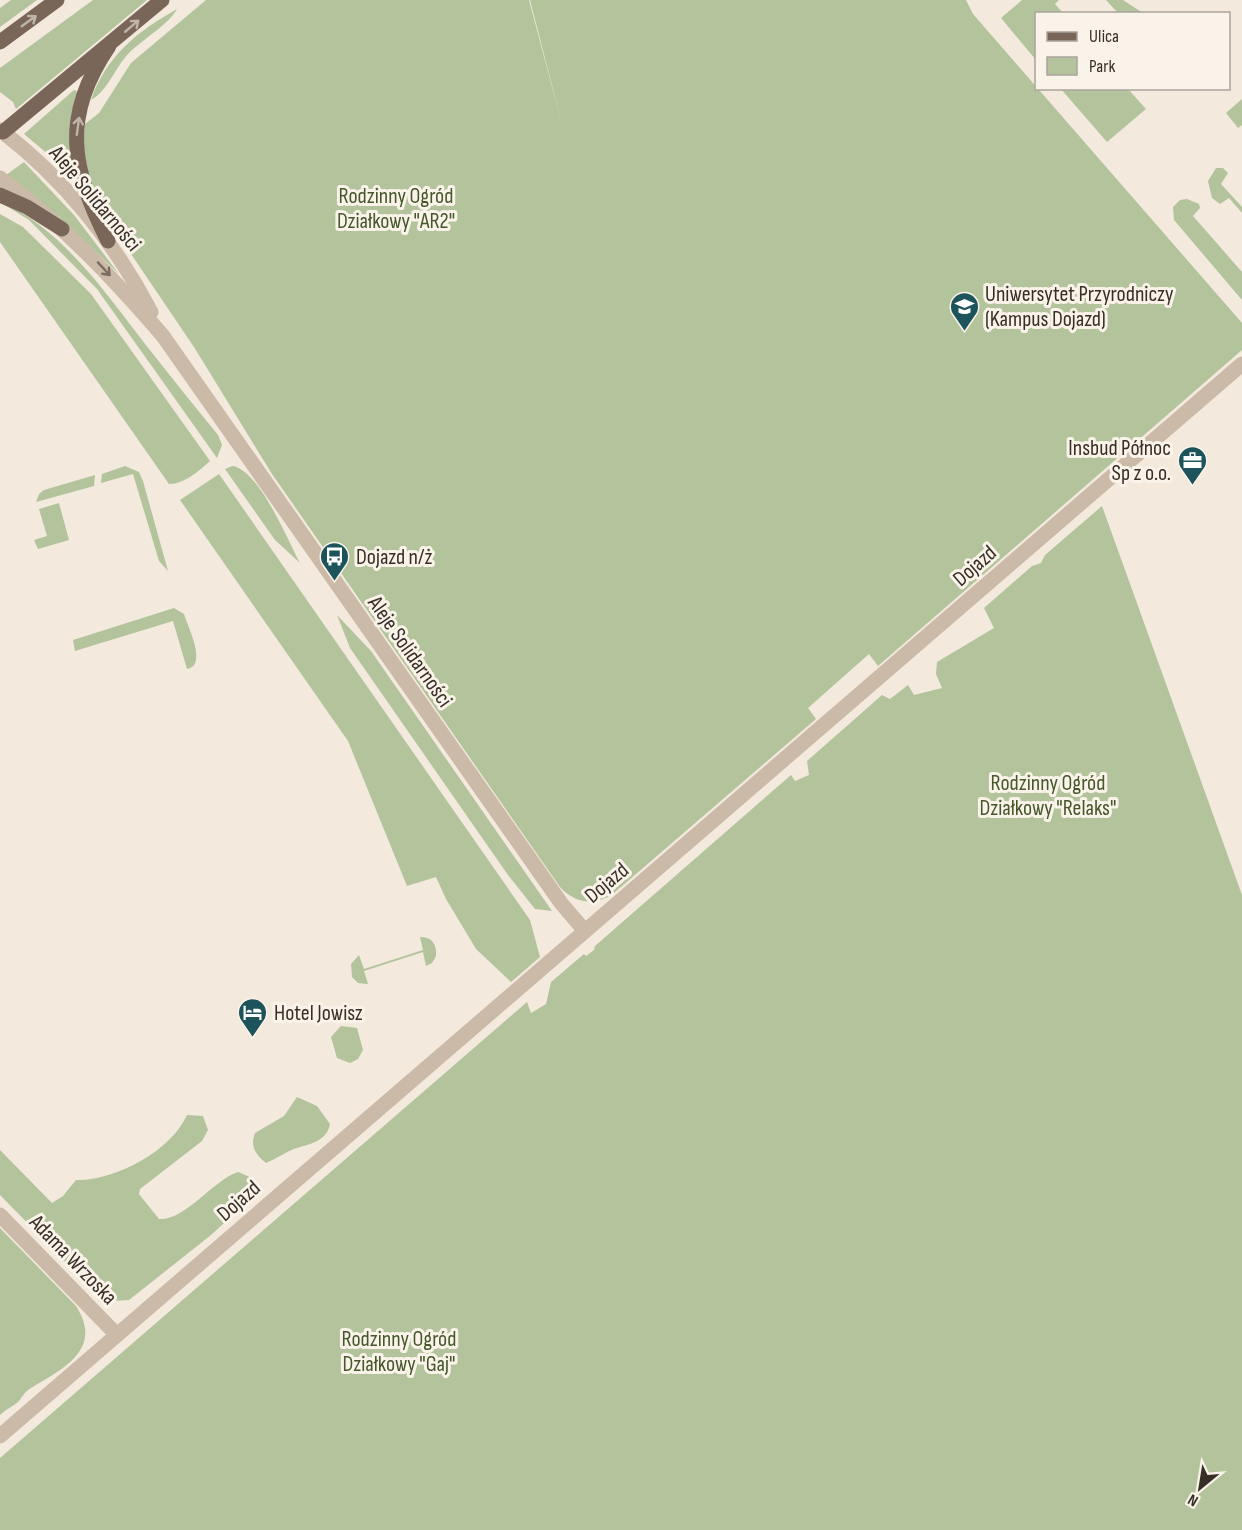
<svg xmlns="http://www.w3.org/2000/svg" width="1242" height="1530" viewBox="0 0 1242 1530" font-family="'Sofia Sans Condensed',sans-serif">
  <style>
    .green { fill: #b3c39c }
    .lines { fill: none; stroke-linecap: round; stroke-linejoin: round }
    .minor { stroke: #ccbaa8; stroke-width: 15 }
    .major { stroke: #7a6659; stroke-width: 15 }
    .oneway { stroke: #c0b4a8 }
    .oneway2 { stroke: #7b6d62 }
    .labels { text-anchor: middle; stroke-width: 6; stroke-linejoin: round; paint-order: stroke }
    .park-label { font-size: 22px; fill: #45572b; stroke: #faf3e9 }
    .street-label { font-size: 22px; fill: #382e28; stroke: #faf3e9 }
    .poi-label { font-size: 22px; fill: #382e28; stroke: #faf3e9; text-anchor: start }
  </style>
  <rect width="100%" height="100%" fill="#f3eadd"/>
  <g class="green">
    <path d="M11,0h26l-37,27v-19z"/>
    <path d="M93,0h54l-131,109 -3,-7 -13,-10v-24z"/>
    <path d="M206,0h323l34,128 -33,-128h436l7,14 269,309v27l-364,316 -9,-12 -61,54 8,11 -202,174c-18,13 -39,11 -54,-6l-288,-413 -78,-127 -90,-133 -15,-33 -6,-39 2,-18 14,-11 32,-50z"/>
    <path d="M1022,0h37l-4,4 8,9 -27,1v46l-35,-42z"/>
    <path d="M1106,0h17l20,13h-25z"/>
    <path d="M177,9c-8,15 -35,31 -48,44 -14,14 -21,38 -38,47 15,-44 47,-69 86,-91z"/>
    <path d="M1061,89h67l18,20 -39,33z"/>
    <path d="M74,90l3,1 -7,30 1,46 -3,4 -44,-37z"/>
    <path d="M1242,99v26l-4,3 -12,-15z"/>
    <path d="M24,162l50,53 45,59 -60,-57 -53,-42z"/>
    <path d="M1216,168h7l5,5 -7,11 21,23v6l-13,-15 -9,6 -8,-6 -4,-17z"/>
    <path d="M1187,199l12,5 1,4 -7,8 49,56v28l-68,-80 -1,-13 7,-7z"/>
    <path d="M0,202c62,25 109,96 149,147 23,29 46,58 69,86l4,10 -5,13 -120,-169 -68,-69z"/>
    <path d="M0,214l23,13 68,67 119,167c-11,10 -26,23 -41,23l-169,-242z"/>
    <path d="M125,466l14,6 4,9 25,90 -9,-10 -26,-87 -32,9 1,-9z"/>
    <path d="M232,466c27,3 56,75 68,97l-25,-23 -50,-71z"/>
    <path d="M219,474l311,446 10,37 -29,25 -35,-33 -30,-50 -10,-22 -29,9 -59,-145 -168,-241z"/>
    <path d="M95,475l-1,11 -58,16 3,-8 5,-4z"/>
    <path d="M59,503l10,37 -31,9 -4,-9 13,-4 -8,-27z"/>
    <path d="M1102,506l140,389v635h-1242v-72l527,-456 4,11 15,-9 5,-22 33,-28 2,2 8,-6 1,-4 196,-171 4,6 14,-6 -2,-14 75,-66 8,4 18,-14 6,10 28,-7 -6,-14 1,-12 57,-34 -10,-20 48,-42 9,-3 4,-8z"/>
    <path d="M174,608l10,6c4,13 24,52 3,55l-14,-48 -98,30 -2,-11z"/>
    <path d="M337,615l34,36 181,260 -17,-2 -27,-34 -158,-227z"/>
    <path d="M420,937c12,0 17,7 16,19l-4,7 -6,3 -3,-14 -59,19 4,13 -10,-1 -6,-6 -1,-13 8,-9 5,14 59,-19z"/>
    <path d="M341,1026l16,2 6,22 -5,9 -8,4 -13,-5 -6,-21z"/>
    <path d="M297,1097l20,9 13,18c-3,17 -20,20 -33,24 -10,3 -21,11 -31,15 -11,-9 -16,-17 -11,-30l29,-17z"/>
    <path d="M187,1115l16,1 5,14 -6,11 -62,48 -1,5 20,25c26,2 54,-39 79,-47l12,5 8,15 -47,43 -82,65 -16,1 -16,-7 -97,-99v-45l52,53 11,-7 13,-16c39,1 95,-29 111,-65z"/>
    <path d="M0,1228l76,78c29,45 -16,64 -48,84 -4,3 -6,7 -9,11 -5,5 -13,8 -19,14z"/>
  </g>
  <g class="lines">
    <g class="minor">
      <path d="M0,130c63,47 115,113 151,182"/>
      <path d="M0,178c62,46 113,100 163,158l398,567 23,27"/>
      <path d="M0,1215l116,119"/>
      <path d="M0,1436l1242,-1072"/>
    </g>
    <g class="major">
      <path d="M0,42l57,-42"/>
      <path d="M3,132l159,-132"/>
      <path d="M0,195l27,12 35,22"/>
      <path d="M108,241c-36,-72 -48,-123 1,-195"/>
    </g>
  </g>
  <defs><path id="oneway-shaft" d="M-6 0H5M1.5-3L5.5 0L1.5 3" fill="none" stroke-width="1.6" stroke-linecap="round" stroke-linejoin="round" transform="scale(1.5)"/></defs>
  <g class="oneway">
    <use href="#oneway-shaft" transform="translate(29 21) rotate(-36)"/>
    <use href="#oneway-shaft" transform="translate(132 26) rotate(-40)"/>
    <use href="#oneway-shaft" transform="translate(78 126) rotate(-82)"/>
  </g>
  <use class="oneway2" href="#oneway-shaft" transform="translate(104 269) rotate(47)"/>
  <defs>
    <symbol id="university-pin" viewBox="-11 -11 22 30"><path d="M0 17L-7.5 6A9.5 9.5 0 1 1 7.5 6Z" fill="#1d535b" stroke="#faf3e9"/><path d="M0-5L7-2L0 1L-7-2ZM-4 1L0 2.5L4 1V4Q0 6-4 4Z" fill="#fff"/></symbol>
    <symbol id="office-pin" viewBox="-11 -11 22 30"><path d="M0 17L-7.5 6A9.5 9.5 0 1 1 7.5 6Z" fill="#1d535b" stroke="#faf3e9"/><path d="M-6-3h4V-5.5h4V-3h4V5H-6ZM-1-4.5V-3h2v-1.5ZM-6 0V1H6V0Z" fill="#fff"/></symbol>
    <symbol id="bus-pin" viewBox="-11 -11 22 30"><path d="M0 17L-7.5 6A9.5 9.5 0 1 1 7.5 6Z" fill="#1d535b" stroke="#faf3e9"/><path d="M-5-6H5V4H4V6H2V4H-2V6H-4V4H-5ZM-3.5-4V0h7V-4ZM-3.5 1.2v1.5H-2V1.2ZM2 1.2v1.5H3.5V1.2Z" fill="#fff"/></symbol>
    <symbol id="hotel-pin" viewBox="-11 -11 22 30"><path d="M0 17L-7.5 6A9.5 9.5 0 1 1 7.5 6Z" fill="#1d535b" stroke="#faf3e9"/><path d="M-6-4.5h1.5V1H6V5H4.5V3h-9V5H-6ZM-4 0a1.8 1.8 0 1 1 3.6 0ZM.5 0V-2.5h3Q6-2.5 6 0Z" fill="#fff"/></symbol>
  </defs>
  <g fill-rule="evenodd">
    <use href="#university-pin" x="948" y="290" width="33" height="45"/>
    <use href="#office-pin" x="1176" y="444" width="33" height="45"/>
    <use href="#bus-pin" x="318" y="540" width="33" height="45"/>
    <use href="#hotel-pin" x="236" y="996" width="33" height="45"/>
  </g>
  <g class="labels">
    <g class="park-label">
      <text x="396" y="203">Rodzinny Ogród<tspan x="396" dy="25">Działkowy "AR2"</tspan></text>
      <text x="1048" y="790">Rodzinny Ogród<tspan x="1048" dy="25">Działkowy "Relaks"</tspan></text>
      <text x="399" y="1346">Rodzinny Ogród<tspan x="399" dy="25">Działkowy "Gaj"</tspan></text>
    </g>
    <g class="street-label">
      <text transform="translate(96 198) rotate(50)" y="8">Aleje Solidarności</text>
      <text transform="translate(974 565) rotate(-41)" y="8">Dojazd</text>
      <text transform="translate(411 651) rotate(55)" y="8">Aleje Solidarności</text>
      <text transform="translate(606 882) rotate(-40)" y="8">Dojazd</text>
      <text transform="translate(238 1200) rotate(-41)" y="8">Dojazd</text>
      <text transform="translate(74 1259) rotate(46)" y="8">Adama Wrzoska</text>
    </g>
    <g class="poi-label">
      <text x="985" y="301">Uniwersytet Przyrodniczy<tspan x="985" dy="25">(Kampus Dojazd)</tspan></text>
      <text x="1171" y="455" text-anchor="end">Insbud Północ<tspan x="1171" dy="25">Sp z o.o.</tspan></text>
      <text x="356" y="564">Dojazd n/ż</text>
      <text x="274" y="1020">Hotel Jowisz</text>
    </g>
  </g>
  <rect x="1035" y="12" width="195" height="78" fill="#faf3e9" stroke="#aca49c" stroke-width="1.5"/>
  <rect x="1047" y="32" width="30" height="9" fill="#7a6659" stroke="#aca49c" stroke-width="1.5"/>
  <text x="1089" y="42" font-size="18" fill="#382e28">Ulica</text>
  <rect x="1047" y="57" width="30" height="18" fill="#b3c39c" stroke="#aca49c" stroke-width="1.5"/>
  <text x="1089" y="72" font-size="18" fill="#382e28">Park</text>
  <g transform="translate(1200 1488) rotate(210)" stroke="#faf3e9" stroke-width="4.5" paint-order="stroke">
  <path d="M0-4.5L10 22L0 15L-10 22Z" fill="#382e28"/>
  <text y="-9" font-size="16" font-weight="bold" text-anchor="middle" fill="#382e28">N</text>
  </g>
</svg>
